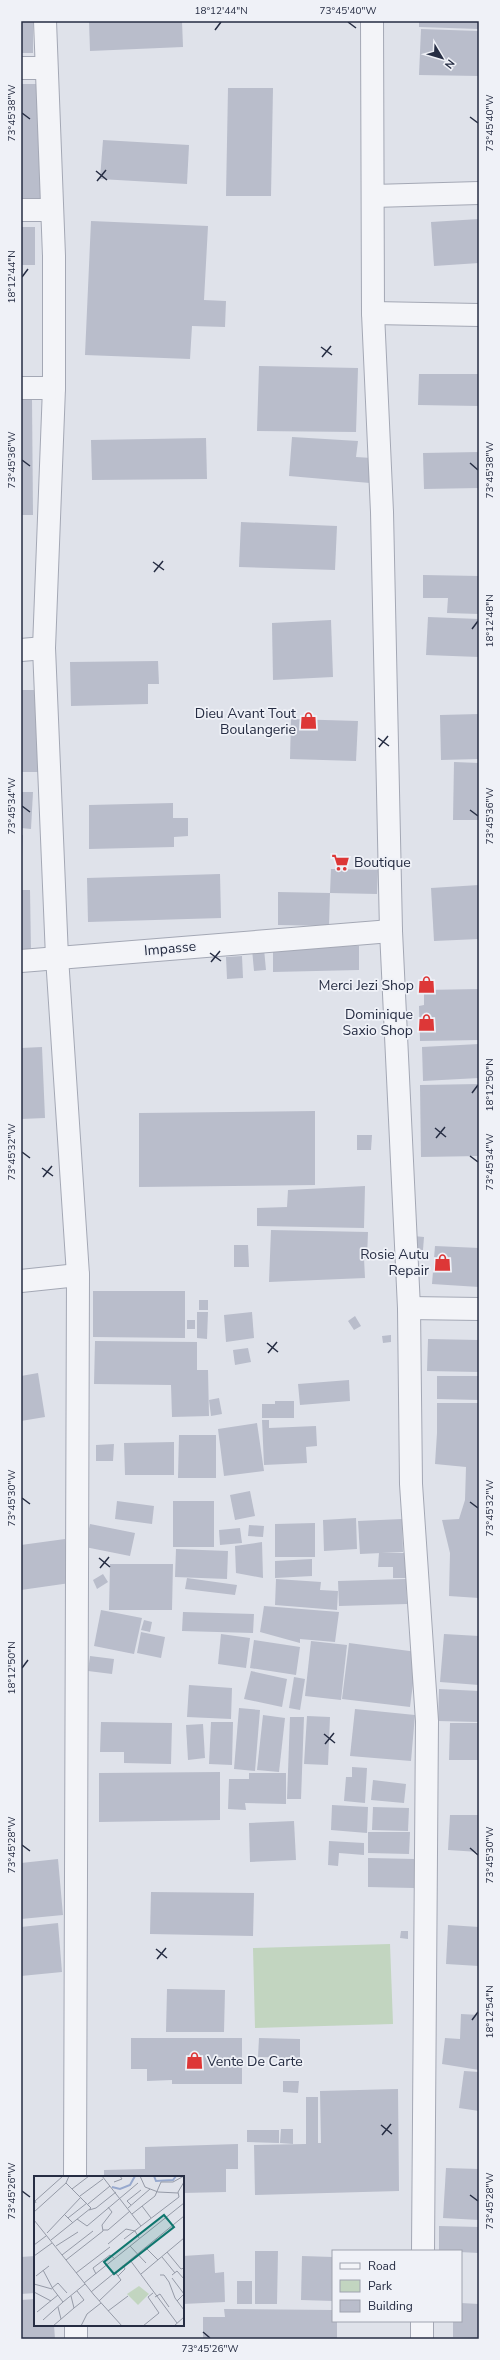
<svg xmlns="http://www.w3.org/2000/svg" width="500" height="2360" viewBox="0 0 500 2360" font-family="'Nunito Sans',sans-serif">
  <style>
    .green { fill: #c2d5c0 }
    .building { fill: #b9bdcb }
    .lines { fill: none; stroke-linecap: round; stroke-linejoin: round }
    .minor-casing { stroke: #a4a8b5; stroke-width: 24 }
    .minor { stroke: #f3f4f8; stroke-width: 22 }
    .ticks { fill: none; stroke: #262d43; stroke-width: 1.5 }
    .labels { text-anchor: middle; stroke-width: 3.5; stroke-linejoin: round; paint-order: stroke }
    .poi-label { font-size: 14px; fill: #262d43; stroke: #eff1f7; text-anchor: end }
    .street-label { font-size: 14px; fill: #262d43; stroke: #eff1f7 }
    .inset-river { fill: none; stroke: #97a9ce; stroke-width: 2 }
    .inset-road { fill: none; stroke: #959aa7; stroke-width: 1 }
    .view { fill: #0f766e; fill-opacity: 0.15; stroke: #0f766e; stroke-width: 2 }
    .inset-edge { fill: none; stroke: #262d43; stroke-width: 2 }
    .neatline { fill: none; stroke: #262d43; stroke-width: 1.5 }
    .ticks-label { font-size: 10px; text-anchor: middle; fill: #262d43 }
  </style>
  <rect width="100%" height="100%" fill="#dfe2ea"/>
  <path class="green" d="M390,1944l3,80 -138,4 -2,-80z"/>
  <g class="building">
    <rect x="21" y="21" width="12" height="32"/>
    <path d="M89,21h93l1,26 -93,4z"/>
    <path d="M419,21h60v8l-60,-2z"/>
    <path d="M421,29l58,2v45l-60,-1z"/>
    <path d="M21,84h16l4,119h-20z"/>
    <path d="M228,88h45l-2,108h-45z"/>
    <path d="M103,140l86,5 -2,39 -87,-5z"/>
    <path d="M479,219v44l-45,3 -3,-44z"/>
    <path d="M91,221l117,5 -4,74 22,1 -1,26 -33,-1 -2,33 -105,-4z"/>
    <rect x="21" y="227" width="14" height="38"/>
    <path d="M259,366l99,2 -2,64 -99,-1z"/>
    <path d="M419,374h60v32l-61,-1z"/>
    <path d="M21,399h11l1,116h-12z"/>
    <path d="M292,437l66,4 -2,16 16,1 -2,25 -81,-7z"/>
    <path d="M206,438l1,41 -115,1 -1,-40z"/>
    <path d="M479,452v36l-55,1 -1,-36z"/>
    <path d="M241,522l96,4 -2,44 -96,-3z"/>
    <path d="M423,575l56,1v38l-32,-1 1,-15h-25z"/>
    <path d="M428,617l51,2v38l-53,-2z"/>
    <path d="M331,620l2,57 -60,3 -1,-57z"/>
    <path d="M158,661l1,23h-11v20l-77,2 -1,-44z"/>
    <rect x="21" y="690" width="24" height="82"/>
    <path d="M479,714v45l-38,1 -1,-45z"/>
    <path d="M291,719l67,2 -2,40 -66,-2z"/>
    <path d="M454,762l25,1v57h-26z"/>
    <path d="M21,792h12l-2,37 -10,-1z"/>
    <path d="M173,803v15h15v18l-14,1v10l-85,2v-44z"/>
    <path d="M21,835h2l-1,22h-1z"/>
    <path d="M331,869l47,1 -1,24 -47,-1 -1,33 -51,-1v-33l52,1z"/>
    <path d="M220,874l1,44 -133,4 -1,-44z"/>
    <path d="M479,885v54l-45,2 -3,-53z"/>
    <path d="M21,890h9l1,60h-10z"/>
    <path d="M359,946v24l-86,2v-25z"/>
    <path d="M252,949h12l2,21 -12,1z"/>
    <path d="M242,956l1,22 -16,1 -1,-22z"/>
    <path d="M479,989v51l-59,1 -1,-35 5,-1v-15z"/>
    <path d="M479,1044v34l-56,3 -1,-34z"/>
    <path d="M42,1047l3,71 -24,1v-71z"/>
    <path d="M479,1084v72l-58,1 -1,-72z"/>
    <path d="M315,1111v74l-176,2v-74z"/>
    <path d="M357,1135h15l-1,15h-14z"/>
    <path d="M365,1186l-1,42 -107,-2v-18l30,-1 1,-17z"/>
    <path d="M271,1230l97,2 -1,26h-3l1,20 -96,4z"/>
    <path d="M413,1236l11,1 -1,13 -11,-1z"/>
    <path d="M234,1245h14l1,22h-15z"/>
    <path d="M435,1246l44,2v39l-47,-3z"/>
    <path d="M93,1291h92v47l-92,-1z"/>
    <rect x="199" y="1300" width="9" height="10"/>
    <path d="M197,1312h11l-1,27 -10,-1z"/>
    <path d="M252,1312l2,26 -28,4 -2,-27z"/>
    <path d="M355,1316l6,10 -7,4 -6,-9z"/>
    <rect x="187" y="1320" width="8" height="9"/>
    <path d="M391,1335v7l-8,1 -1,-7z"/>
    <path d="M428,1339l51,1v32l-52,-1z"/>
    <path d="M95,1341l102,1v28h11l1,46 -37,1 -1,-32 -77,-1z"/>
    <path d="M248,1348l3,14 -16,3 -2,-15z"/>
    <path d="M38,1373l7,44 -24,4v-45z"/>
    <path d="M437,1376h42v24l-42,-1z"/>
    <path d="M349,1380l1,21 -50,4 -2,-21z"/>
    <path d="M219,1398l3,16 -11,2 -2,-16z"/>
    <path d="M275,1401h19v17h-32v-14h13z"/>
    <path d="M437,1403h42v195l-30,-2 1,-43 -8,-33 17,-1 6,-19 1,-33 -31,-3 2,-31z"/>
    <path d="M262,1420h7v8l47,-2 1,20 -11,1 1,16 -43,2z"/>
    <path d="M257,1423l7,48 -40,5 -6,-47z"/>
    <path d="M179,1435h37v43h-38z"/>
    <path d="M174,1442v33h-49l-1,-32z"/>
    <path d="M114,1444l-1,17h-17v-16z"/>
    <path d="M250,1491l5,25 -20,4 -5,-25z"/>
    <path d="M117,1501l37,5 -2,18 -37,-5z"/>
    <rect x="173" y="1501" width="41" height="46"/>
    <path d="M356,1518l1,31 -33,2 -1,-31z"/>
    <path d="M402,1519l1,33 -43,2 -2,-33z"/>
    <path d="M315,1523v34h-40v-33z"/>
    <path d="M90,1524l45,9 -5,23 -45,-9z"/>
    <path d="M249,1525l15,1 -1,11 -15,-1z"/>
    <path d="M240,1528l2,15 -22,2 -1,-15z"/>
    <path d="M65,1539l5,44 -49,7v-45z"/>
    <path d="M262,1542l1,36 -27,-5 -1,-27z"/>
    <path d="M176,1549l52,2 -1,28 -52,-2z"/>
    <path d="M379,1553h29v25h-15v-11h-15z"/>
    <path d="M312,1559v17l-37,2v-17z"/>
    <path d="M110,1564h63l-1,46h-63z"/>
    <path d="M103,1574l5,8 -11,7 -4,-9z"/>
    <path d="M187,1578l50,7 -2,10 -50,-6z"/>
    <path d="M276,1579l45,3 -1,8 18,1 -1,19 -62,-5z"/>
    <path d="M406,1579l1,25 -68,2 -1,-25z"/>
    <path d="M264,1606l75,6 -4,30 -35,-3v4l-40,-11z"/>
    <path d="M101,1610l41,8 -8,36 -40,-8z"/>
    <path d="M183,1612l71,2 -1,19 -71,-2z"/>
    <path d="M144,1620l8,2 -2,10 -9,-2z"/>
    <path d="M141,1632l24,5 -4,21 -24,-5z"/>
    <path d="M221,1634l29,4 -4,30 -28,-4z"/>
    <path d="M444,1634l35,2v49l-39,-3z"/>
    <path d="M254,1640l46,7 -4,28 -46,-7z"/>
    <path d="M311,1641l36,4 -6,55 -36,-4z"/>
    <path d="M349,1643l68,9 -7,55 -68,-8z"/>
    <path d="M90,1656l24,3 -2,15 -24,-3z"/>
    <path d="M251,1671l36,8 -5,28 -38,-8z"/>
    <path d="M294,1677l11,2 -5,31 -11,-2z"/>
    <path d="M189,1685l43,3 -1,31 -44,-2z"/>
    <path d="M439,1689l40,2v31l-41,-1z"/>
    <path d="M239,1708l21,2 -5,61 -21,-2z"/>
    <path d="M355,1709l60,6 -4,46 -61,-5z"/>
    <path d="M263,1715l22,3 -6,54 -22,-2z"/>
    <path d="M307,1716l23,1 -2,48 -24,-1z"/>
    <path d="M290,1717h14l-3,82h-14z"/>
    <path d="M101,1722l71,1 -1,41 -47,-1v-11h-24z"/>
    <path d="M211,1722h22l-1,43 -23,-1z"/>
    <path d="M450,1723h29v37h-30z"/>
    <path d="M203,1724l2,34 -17,2 -2,-35z"/>
    <path d="M352,1767l15,1 -2,35 -21,-2 2,-24h6z"/>
    <path d="M220,1772v48l-121,2v-49z"/>
    <path d="M249,1773h37v31l-41,-1 1,7 -18,-1 1,-30h20z"/>
    <path d="M373,1780l33,4 -2,19 -33,-3z"/>
    <path d="M332,1805l36,2 -1,26 -36,-3z"/>
    <path d="M373,1807l36,1 -1,23 -36,-1z"/>
    <path d="M450,1815h29v37l-31,-2z"/>
    <path d="M294,1821l2,39 -46,2 -1,-39z"/>
    <path d="M368,1832h42l-1,22 -41,-1z"/>
    <path d="M329,1841l35,2v12l-25,-2 -1,13 -10,-1z"/>
    <path d="M368,1858l47,1 -1,29 -46,-1z"/>
    <path d="M58,1859l5,56 -42,4v-56z"/>
    <path d="M151,1892l103,1 -1,43 -103,-2z"/>
    <path d="M58,1923l4,49 -41,4v-49z"/>
    <path d="M448,1925l31,2v39l-33,-2z"/>
    <path d="M401,1931h7v8l-8,-1z"/>
    <path d="M167,1989l58,1 -1,42h-58z"/>
    <path d="M461,2014l18,1v55l-37,-6 3,-26 15,1z"/>
    <path d="M131,2038h111v46h-70v-4l-25,1v-12h-16z"/>
    <path d="M259,2038l41,1v19l-42,-1z"/>
    <path d="M464,2071l15,1v39l-20,-3z"/>
    <path d="M283,2081h16l-1,12 -15,-1z"/>
    <path d="M398,2089l1,102 -144,4 -1,-50 52,-1v-47h12v46h3l-1,-52z"/>
    <path d="M281,2129h12v15l-13,-1z"/>
    <path d="M247,2130h32v13l-32,-1z"/>
    <path d="M238,2144v25h-12v23l-43,1v-16h-79v-7l41,-1v-22z"/>
    <path d="M446,2168l33,1v51l-36,-2z"/>
    <path d="M439,2226l40,1v26l-40,-2z"/>
    <path d="M255,2251h23l-1,53h-22z"/>
    <path d="M214,2254l1,19 9,-1 1,30 -42,2v-48z"/>
    <path d="M35,2256v37l-14,1v-37z"/>
    <path d="M302,2256l31,1v44l-32,-1z"/>
    <rect x="237" y="2281" width="15" height="23"/>
    <path d="M35,2299v26h19l1,14h-34v-39z"/>
    <path d="M461,2303l18,1v34l-26,-1v-16h8z"/>
    <path d="M224,2309l109,1v11h4v18h-134v-22h22z"/>
  </g>
  <g class="lines">
    <defs>
      <g id="minor">
        <path d="M45,21l9,235v132l-10,260 13,309 21,318 -3,902"/>
        <path d="M372,21l1,292 9,199 9,419 18,377 2,176 16,237 -4,530"/>
        <path d="M21,68h25"/>
        <path d="M373,196l106,-3"/>
        <path d="M21,210h31"/>
        <path d="M373,313l106,2"/>
        <path d="M21,388h33"/>
        <path d="M21,650l23,-2"/>
        <path d="M21,961l370,-30"/>
        <path d="M21,1281l57,-6"/>
        <path d="M409,1308l70,1"/>
        <path d="M76,2325v14"/>
        <path d="M422,2339v-18"/>
      </g>
    </defs>
    <use href="#minor" class="minor-casing"/>
    <use href="#minor" class="minor"/>
  </g>
  <path class="ticks" d="M348,22l8,6M215,30l6,-8M22,113l8,6M470,117l8,6M96,171l11,9M97,181l9,-11M22,277l6,-8M321,347l11,8M322,357l9,-11M22,460l8,6M470,463l8,7M153,562l11,8M154,572l9,-11M472,629l6,-8M378,738l11,8M379,747l9,-11M22,806l8,6M470,810l8,6M210,953l11,8M211,962l9,-11M472,1093l6,-8M435,1128l11,9M436,1138l9,-11M22,1152l8,6M470,1156l8,6M42,1168l11,8M43,1177l9,-11M267,1343l11,9M268,1353l9,-11M22,1498l8,6M470,1502l8,6M99,1558l11,9M100,1568l9,-11M22,1668l6,-8M324,1734l11,9M325,1744l9,-11M22,1845l8,6M470,1848l8,7M156,1949l11,9M157,1959l9,-11M472,2020l6,-8M381,2125l11,9M382,2135l9,-11M22,2191l8,6M470,2195l8,6M203,2332l7,6"/>
  <defs>
    <symbol id="shop-bare" viewBox="-9 -9 18 18"><path d="M-5-2.5h2.3a2.7 3.5 0 0 1 5.4 0H5L5.5 6h-11ZM-1.5-2.5h3a1.5 2.3 0 0 0-3 0Z" fill="#dd3737" stroke="#eff1f7" stroke-width="2.5" paint-order="stroke"/></symbol>
    <symbol id="supermarket-bare" viewBox="-9 -9 18 18"><path d="M-6-5.5h2.5l.6 2H6L4.5 2H-2.5L-4.4-4H-6ZM-1.5 3.2a1.3 1.3 0 1 0 .1 0ZM3 3.2a1.3 1.3 0 1 0 .1 0Z" fill="#dd3737" stroke="#eff1f7" stroke-width="2.5" paint-order="stroke"/></symbol>
  </defs>
  <g fill-rule="evenodd">
    <use href="#shop-bare" x="296" y="708" width="25" height="25"/>
    <use href="#supermarket-bare" x="328" y="850" width="25" height="25"/>
    <use href="#shop-bare" x="414" y="972" width="25" height="25"/>
    <use href="#shop-bare" x="414" y="1010" width="25" height="25"/>
    <use href="#shop-bare" x="430" y="1250" width="25" height="25"/>
    <use href="#shop-bare" x="182" y="2048" width="25" height="25"/>
  </g>
  <g class="labels">
    <g class="poi-label">
      <text x="296" y="718">Dieu Avant Tout<tspan x="296" dy="16">Boulangerie</tspan></text>
      <text x="354" y="867" text-anchor="start">Boutique</text>
      <text x="414" y="990">Merci Jezi Shop</text>
      <text x="413" y="1019">Dominique<tspan x="413" dy="16">Saxio Shop</tspan></text>
      <text x="429" y="1259">Rosie Autu<tspan x="429" dy="16">Repair</tspan></text>
      <text x="207" y="2066" text-anchor="start">Vente De Carte</text>
    </g>
    <g class="street-label">
      <text transform="translate(170 948) rotate(-5)" y="5">Impasse</text>
    </g>
  </g>
  <g transform="translate(34 2176)">
    <rect width="150" height="150" fill="#dfe2ea"/>
    <path d="M105,110l10,8 -11,11 -11,-11z" fill="#c2d5c0"/>
    <path class="inset-river" d="M120,0l2,5 17,-1 3,-4M78,11l8,2 10,-4 5,-9"/>
    <path class="inset-road" d="M68,0l39,50M106,0l5,11 13,5 20,1M80,6l8,-3 -2,-3M38,13l17,-13M46,20l23,-17M2,27l-1,-2 28,-25M54,28l22,-18M97,29l-4,-4 14,-11M108,30l9,12M94,32l22,-19M55,34l7,-2 20,-16M0,36l32,-29 3,-7M30,38l9,9M98,38l23,-18 6,-14h12l11,-6M34,42l19,-15M43,43l10,7 51,-43M0,44l60,75 28,31M69,54h5l22,-19M13,57l34,-36M90,63l55,-42 -1,-5 6,-10M17,64l40,-32 -25,-25M74,68l18,-15 9,2 4,7M0,69l12,-9M22,70l22,-14M96,70l16,17M111,71l13,13M133,76l14,17 3,-1M28,79l31,-24M0,80l18,-13M128,81l13,16M32,84l37,-29 -1,-6 10,-13 -4,-5M96,84l47,63M9,94l10,19 10,13 22,-18M42,97l34,-26M62,98l-3,-6 17,-13 5,4M107,98l43,-36M126,99h4l5,7 6,16 9,12M138,99l5,-4 7,8M2,100l13,-10M84,100l7,-7 -2,-4M138,102l12,16 -7,7M50,107l100,-80M0,108l18,5M18,112l6,-5 9,10M0,116l17,9M57,116l93,-76M121,121l5,-3 9,13M65,125l22,-21 -6,-8M24,131l3,12M40,132l10,-8 -7,-9M74,135l20,-15M3,136l21,-17M9,144l20,-18M19,150l21,-18 -3,-12M47,150l6,-12 14,-11M109,150l16,-13 -11,-16 5,-4M140,150l10,-9"/>
    <path class="view" d="M130,39l10,12 -60,47 -10,-12z"/>
    <rect width="150" height="150" class="inset-edge"/>
  </g>
  <rect width="500" height="2360" fill="none" stroke="#eff1f7" stroke-width="44"/>
  <rect x="332" y="2250" width="130" height="72" fill="#eff1f7" stroke="#9fa3af"/>
  <rect x="340" y="2263" width="20" height="6" fill="#f3f4f8" stroke="#9fa3af"/>
  <text x="368" y="2270" font-size="12" fill="#262d43">Road</text>
  <rect x="340" y="2280" width="20" height="12" fill="#c2d5c0" stroke="#9fa3af"/>
  <text x="368" y="2290" font-size="12" fill="#262d43">Park</text>
  <rect x="340" y="2300" width="20" height="12" fill="#b9bdcb" stroke="#9fa3af"/>
  <text x="368" y="2310" font-size="12" fill="#262d43">Building</text>
  <g transform="translate(442 58) rotate(128)" stroke="#eff1f7" stroke-width="3" paint-order="stroke">
  <path d="M0-3L7 15L0 10L-7 15Z" fill="#262d43"/>
  <text y="-6" font-size="11" font-weight="bold" text-anchor="middle" fill="#262d43">N</text>
  </g>
  <rect x="22" y="22" width="456" height="2316" class="neatline"/>
  <g class="ticks-label">
    <text x="221" y="14">18°12'44"N</text>
    <text x="348" y="14">73°45'40"W</text>
    <text transform="translate(11 113) rotate(-90)" y="4">73°45'38"W</text>
    <text transform="translate(489 123) rotate(-90)" y="4">73°45'40"W</text>
    <text transform="translate(11 277) rotate(-90)" y="4">18°12'44"N</text>
    <text transform="translate(11 460) rotate(-90)" y="4">73°45'36"W</text>
    <text transform="translate(489 470) rotate(-90)" y="4">73°45'38"W</text>
    <text transform="translate(489 621) rotate(-90)" y="4">18°12'48"N</text>
    <text transform="translate(11 806) rotate(-90)" y="4">73°45'34"W</text>
    <text transform="translate(489 816) rotate(-90)" y="4">73°45'36"W</text>
    <text transform="translate(489 1085) rotate(-90)" y="4">18°12'50"N</text>
    <text transform="translate(11 1152) rotate(-90)" y="4">73°45'32"W</text>
    <text transform="translate(489 1162) rotate(-90)" y="4">73°45'34"W</text>
    <text transform="translate(11 1498) rotate(-90)" y="4">73°45'30"W</text>
    <text transform="translate(489 1508) rotate(-90)" y="4">73°45'32"W</text>
    <text transform="translate(11 1668) rotate(-90)" y="4">18°12'50"N</text>
    <text transform="translate(11 1845) rotate(-90)" y="4">73°45'28"W</text>
    <text transform="translate(489 1855) rotate(-90)" y="4">73°45'30"W</text>
    <text transform="translate(489 2012) rotate(-90)" y="4">18°12'54"N</text>
    <text transform="translate(11 2191) rotate(-90)" y="4">73°45'26"W</text>
    <text transform="translate(489 2201) rotate(-90)" y="4">73°45'28"W</text>
    <text x="210" y="2352">73°45'26"W</text>
  </g>
</svg>
